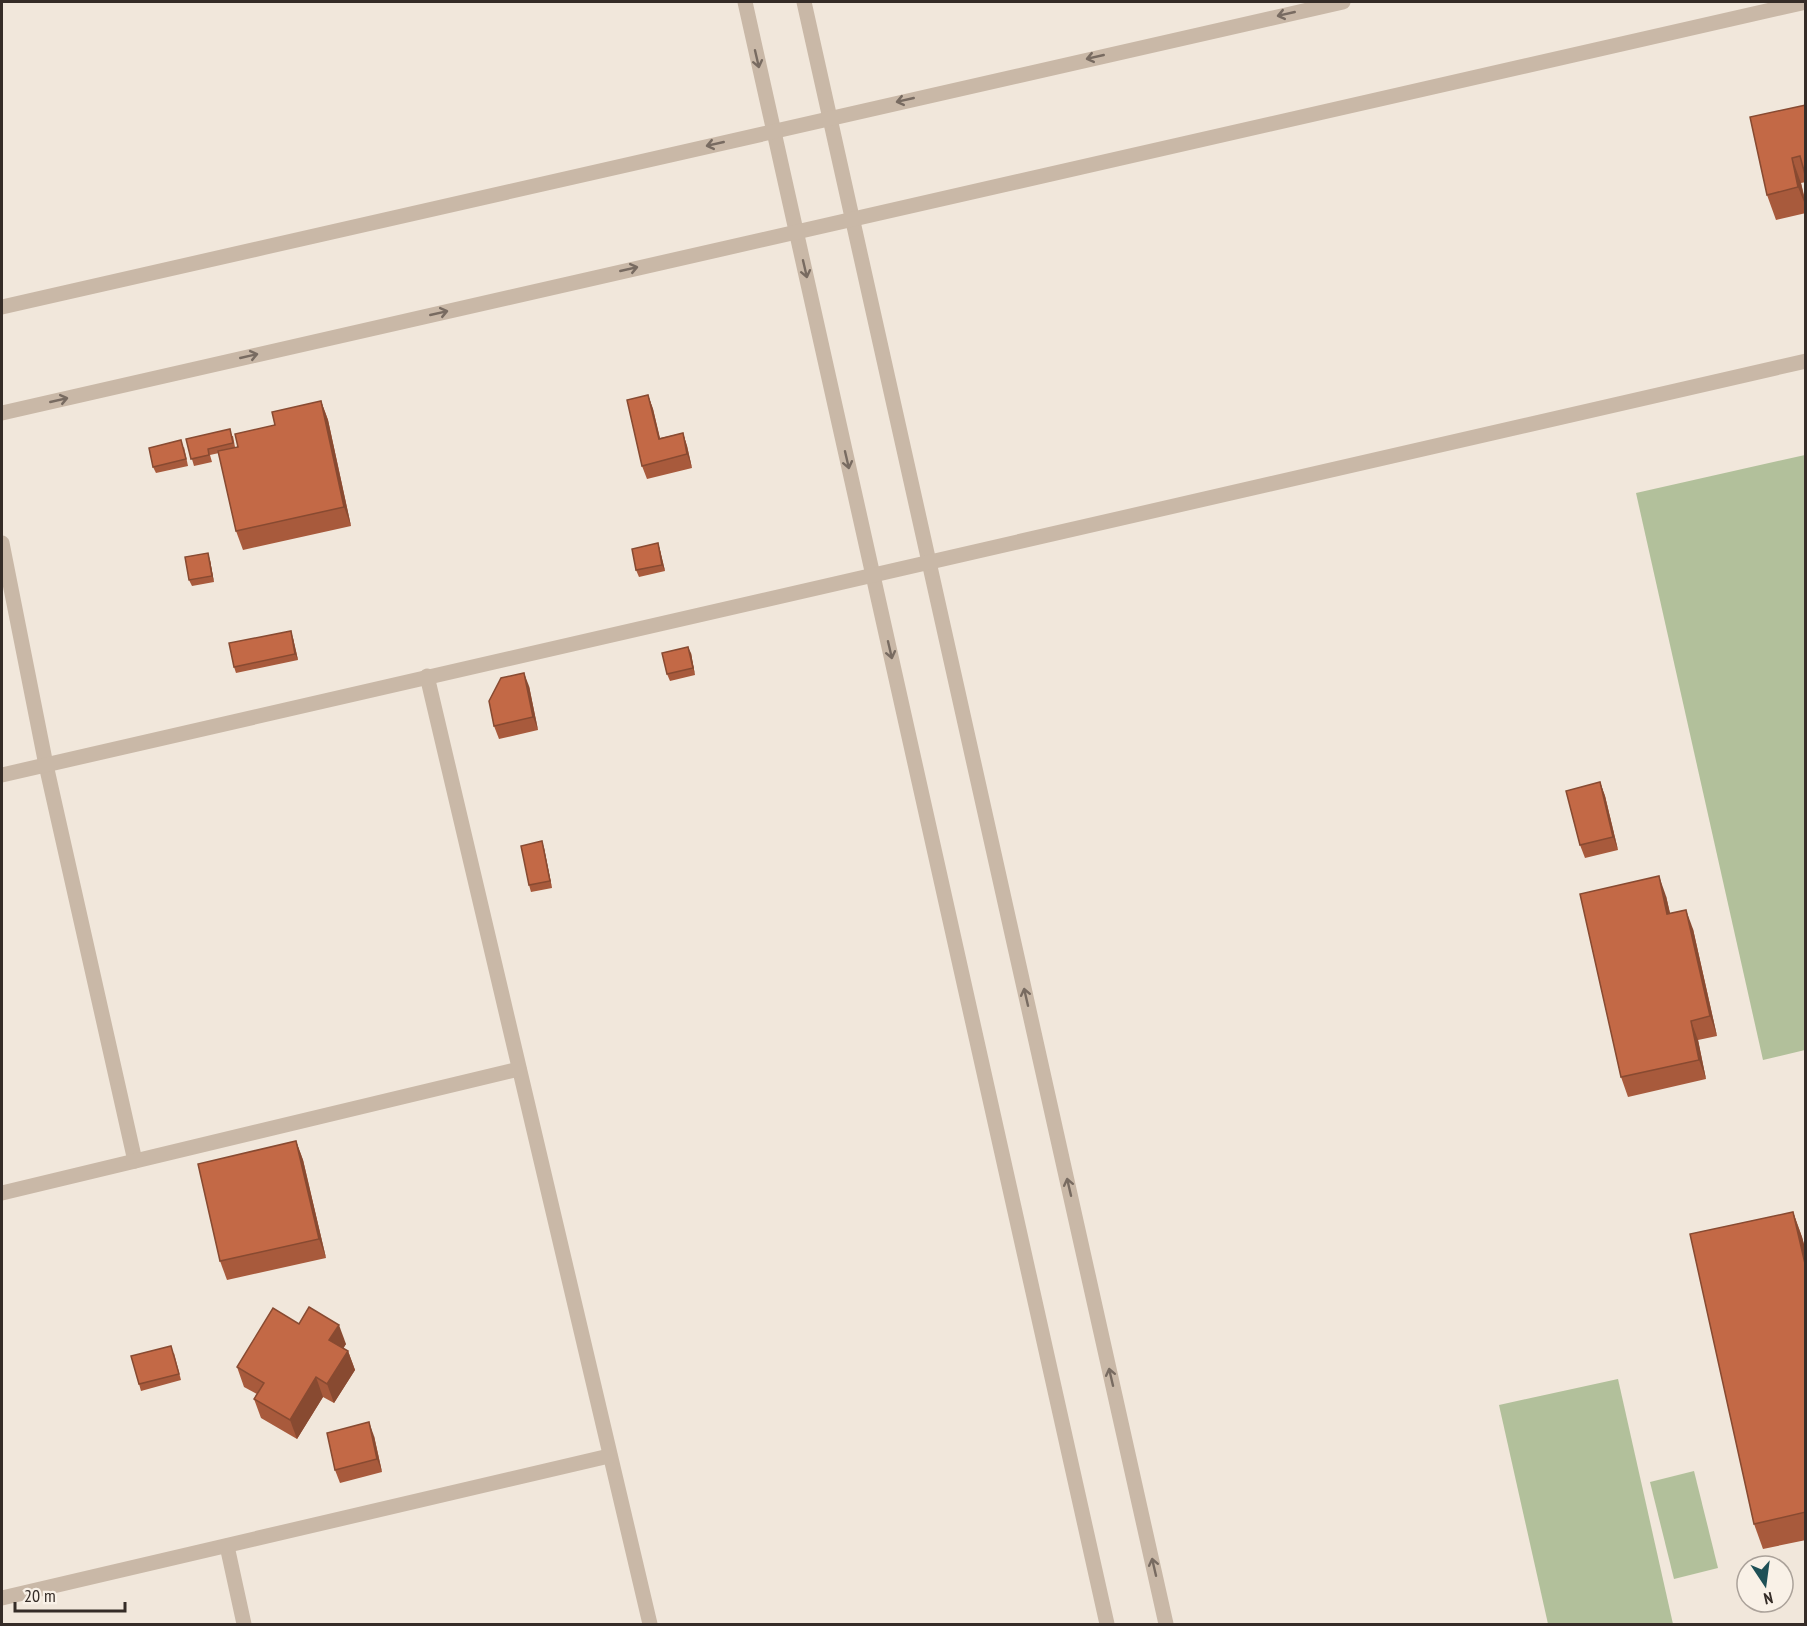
<svg xmlns="http://www.w3.org/2000/svg" width="1807" height="1626" viewBox="0 0 1807 1626" font-family="'PT Sans Narrow',sans-serif">
  <style>
    .green { fill: #b2c09b }
    .lines { fill: none; stroke-linecap: round; stroke-linejoin: round }
    .minor { stroke: #c9b8a7; stroke-width: 15 }
    .wall { fill: #a85a3c }
    .shaded-wall { fill: #884a31 }
    .building { fill: #c36946; stroke: #884a31; stroke-width: 1.5 }
    .oneway { stroke: #786b61 }
  </style>
  <rect width="100%" height="100%" fill="#f1e7db"/>
  <g class="green">
    <path d="M1805,455v595l-42,10 -127,-567z"/>
    <path d="M1618,1379l55,245h-125l-49,-219z"/>
    <path d="M1694,1471l24,97 -44,11 -24,-97z"/>
  </g>
  <g class="lines">
    <g class="minor">
      <path d="M745,2l362,1622"/>
      <path d="M804,2l362,1622"/>
      <path d="M2,307l1341,-305"/>
      <path d="M2,413l1804,-411"/>
      <path d="M2,543l44,222 89,396"/>
      <path d="M427,676l223,948"/>
      <path d="M2,775l1804,-414"/>
      <path d="M2,1193l517,-124"/>
      <path d="M227,1546l17,78"/>
      <path d="M2,1598l607,-142"/>
    </g>
  </g>
  <g class="wall">
    <path d="M1806,105v77l-5,1 5,20v10l-30,7 -9,-25z"/>
    <path d="M648,395l5,14 7,29 23,-5 4,13 5,22 -45,11 -5,-13z"/>
    <path d="M321,401l7,19 23,106 -108,24 -7,-19 -17,-78 -9,2 2,7 -18,4 -8,-27 47,-3 2,11h3l37,-22z"/>
    <path d="M184,447l4,19 -32,7 -3,-6z"/>
    <path d="M658,543l2,7 5,21 -26,6 -3,-7z"/>
    <path d="M210,560l4,22 -22,4 -3,-6z"/>
    <path d="M293,638l5,22 -62,13 -2,-6z"/>
    <path d="M691,653l4,22 -25,6 -3,-7z"/>
    <path d="M529,686l9,44 -39,9 -5,-13z"/>
    <path d="M1600,782l5,14 13,54 -33,8 -5,-13z"/>
    <path d="M544,848l8,40 -21,4 -2,-7z"/>
    <path d="M1666,896l4,18 23,15 24,107 -19,4 8,39 -78,18 -7,-20z"/>
    <path d="M296,1141l7,19 23,98 -99,22 -7,-19z"/>
    <path d="M1793,1212l9,25 4,15v288l-43,9 -9,-25z"/>
    <path d="M299,1324l47,20 -3,4 5,3 7,19 -21,33 -11,-6 -26,42 -36,-21 -7,-19 3,-5 -13,-7 -7,-20z"/>
    <path d="M174,1353l7,27 -40,11 -2,-7z"/>
    <path d="M374,1436l8,36 -42,11 -5,-13z"/>
  </g>
  <g class="shaded-wall">
    <path d="M1792,158l9,25 5,24 -8,-20z"/>
    <path d="M648,395l5,14 10,43 -4,-13z"/>
    <path d="M321,401l7,19 23,106 -7,-19z"/>
    <path d="M683,433l4,13 5,22 -5,-14z"/>
    <path d="M658,543l2,7 5,21 -3,-6z"/>
    <path d="M208,553l2,7 4,22 -2,-6z"/>
    <path d="M291,631l2,7 5,22 -3,-6z"/>
    <path d="M688,647l3,6 4,22 -2,-7z"/>
    <path d="M524,673l5,13 9,44 -5,-13z"/>
    <path d="M1600,782l5,14 13,54 -5,-13z"/>
    <path d="M542,841l2,7 8,40 -2,-7z"/>
    <path d="M1659,876l7,20 9,38 -8,-20z"/>
    <path d="M1686,910l7,19 24,107 -7,-20z"/>
    <path d="M1691,1021l7,19 8,39 -7,-19z"/>
    <path d="M296,1141l7,19 23,98 -7,-19z"/>
    <path d="M1793,1212l9,25 4,15v16z"/>
    <path d="M339,1325l7,19 -9,15 -8,-19z"/>
    <path d="M348,1351l7,19 -21,33 -7,-19z"/>
    <path d="M316,1377l7,20 -26,42 -7,-19z"/>
    <path d="M369,1422l5,14 8,36 -5,-13z"/>
  </g>
  <g class="building">
    <path d="M1806,105v73l-6,-22 -8,2 6,29 -31,8 -17,-78z"/>
    <path d="M648,395l11,44 24,-6 4,21 -45,12 -15,-66z"/>
    <path d="M321,401l23,106 -108,24 -18,-80 20,-4 -3,-13 40,-9 -3,-13z"/>
    <path d="M230,429l3,14 -25,6 1,6 -18,4 -5,-20z"/>
    <path d="M181,440l5,19 -33,8 -4,-19z"/>
    <path d="M658,543l4,22 -26,5 -4,-21z"/>
    <path d="M208,553l4,23 -23,4 -4,-23z"/>
    <path d="M291,631l4,23 -61,13 -5,-24z"/>
    <path d="M688,647l5,21 -26,6 -5,-21z"/>
    <path d="M524,673l9,44 -39,9 -5,-25 12,-23z"/>
    <path d="M1600,782l13,55 -33,8 -14,-54z"/>
    <path d="M542,841l8,40 -21,4 -8,-39z"/>
    <path d="M1659,876l8,38 19,-4 24,106 -19,5 8,39 -78,17 -41,-183z"/>
    <path d="M296,1141l23,98 -99,22 -22,-97z"/>
    <path d="M1793,1212l13,56v244l-52,12 -64,-290z"/>
    <path d="M309,1307l30,18 -10,15 19,11 -21,33 -11,-7 -26,43 -36,-21 10,-16 -27,-16 36,-59 26,16z"/>
    <path d="M171,1346l8,28 -40,10 -8,-28z"/>
    <path d="M369,1422l8,37 -42,11 -8,-37z"/>
  </g>
  <defs><path id="oneway-shaft" d="M-6 0H5M1.5-3L5.5 0L1.5 3" fill="none" stroke-width="1.6" stroke-linecap="round" stroke-linejoin="round" transform="scale(1.5)"/></defs>
  <g class="oneway">
    <use href="#oneway-shaft" transform="translate(1286 14) rotate(167)"/>
    <use href="#oneway-shaft" transform="translate(1095 57) rotate(167)"/>
    <use href="#oneway-shaft" transform="translate(757 59) rotate(77)"/>
    <use href="#oneway-shaft" transform="translate(905 100) rotate(167)"/>
    <use href="#oneway-shaft" transform="translate(715 144) rotate(167)"/>
    <use href="#oneway-shaft" transform="translate(629 269) rotate(-13)"/>
    <use href="#oneway-shaft" transform="translate(805 269) rotate(77)"/>
    <use href="#oneway-shaft" transform="translate(439 313) rotate(-13)"/>
    <use href="#oneway-shaft" transform="translate(249 356) rotate(-13)"/>
    <use href="#oneway-shaft" transform="translate(59 400) rotate(-13)"/>
    <use href="#oneway-shaft" transform="translate(847 460) rotate(77)"/>
    <use href="#oneway-shaft" transform="translate(890 650) rotate(77)"/>
    <use href="#oneway-shaft" transform="translate(1026 997) rotate(-103)"/>
    <use href="#oneway-shaft" transform="translate(1069 1187) rotate(-103)"/>
    <use href="#oneway-shaft" transform="translate(1111 1377) rotate(-103)"/>
    <use href="#oneway-shaft" transform="translate(1154 1567) rotate(-103)"/>
  </g>
  <rect width="1807" height="1626" fill="none" stroke="#352c27" stroke-width="6"/>
  <g transform="translate(1765 1584) rotate(167)"><circle r="28" fill="#f9f1e7" stroke="#aba29a" stroke-width="1.5"/>
  <path d="M0-4.5L10 22L0 15L-10 22Z" fill="#1e5056"/>
  <text y="-9" font-size="16" font-weight="bold" text-anchor="middle" fill="#352c27">N</text>
  </g>
  <path d="M15 1602v9h110v-9" fill="none" stroke="#352c27" stroke-width="3"/>
  <text x="24" y="1602" font-size="18" fill="#352c27" stroke="#f9f1e7" stroke-width="4.5" paint-order="stroke">20 m</text>
</svg>
